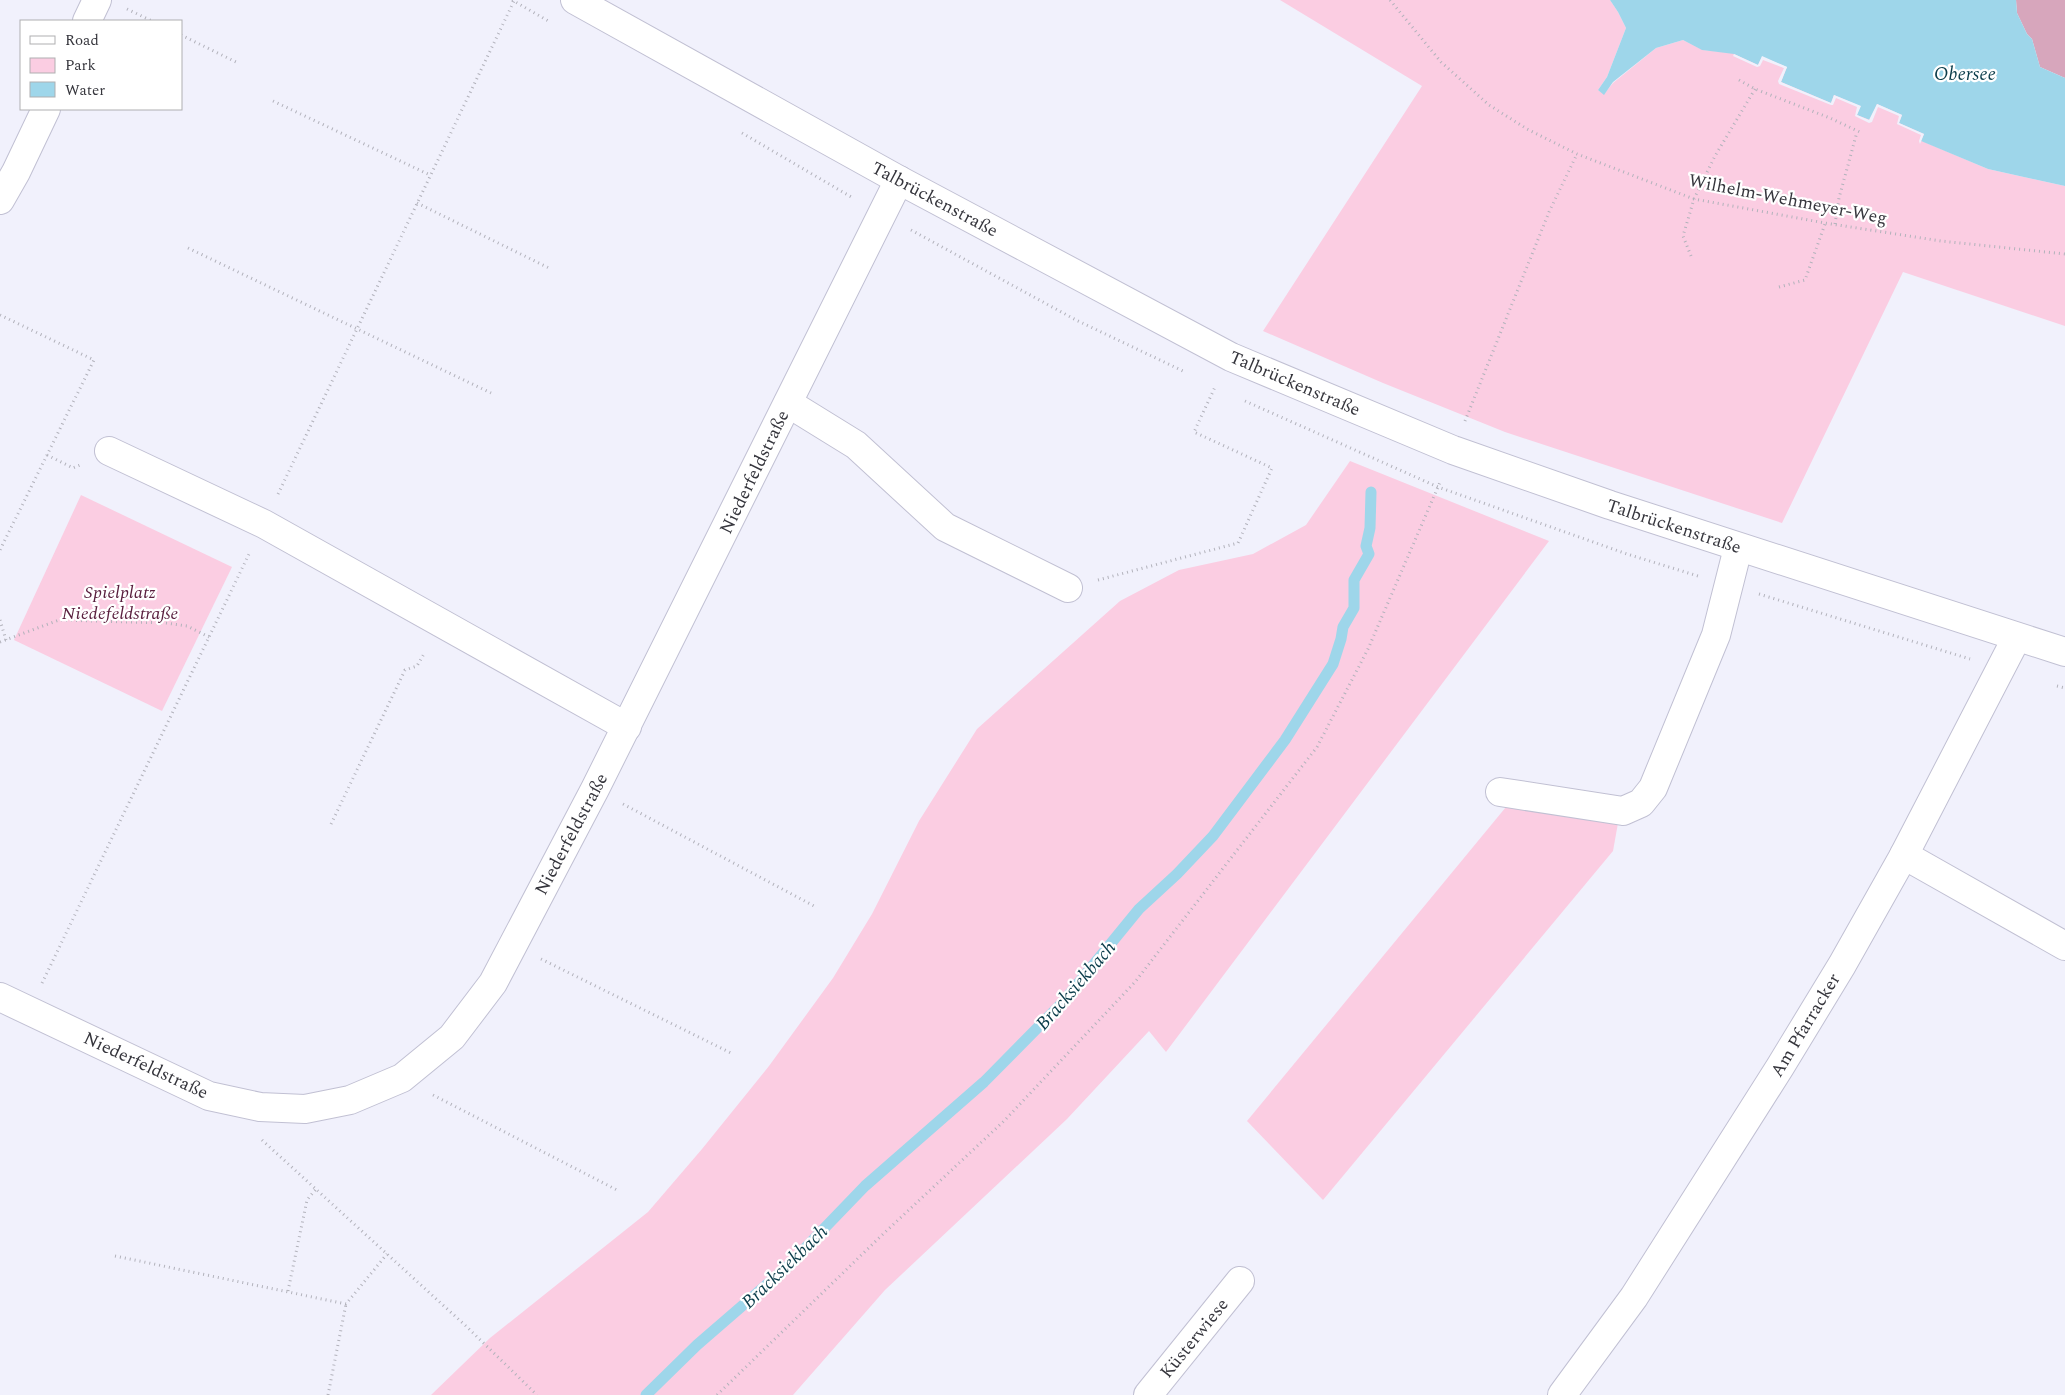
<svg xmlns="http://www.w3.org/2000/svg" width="2065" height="1395" viewBox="0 0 2065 1395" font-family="Spectral,serif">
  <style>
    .green { fill: #fbcde2 }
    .forest { fill: #d7a6bc }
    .water { fill: #9ed6ea }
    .pier { fill: #f1f1fc }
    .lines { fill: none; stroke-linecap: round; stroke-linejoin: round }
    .stream { stroke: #9ed6ea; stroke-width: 11 }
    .minor-casing { stroke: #c1c0d3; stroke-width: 30 }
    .major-casing { stroke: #c1c0d3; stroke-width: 30 }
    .path { stroke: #b2b2bb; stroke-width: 3; stroke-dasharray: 1 4; stroke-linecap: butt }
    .minor { stroke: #fff; stroke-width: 28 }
    .major { stroke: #fff; stroke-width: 28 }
    .labels { text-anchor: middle; stroke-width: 4.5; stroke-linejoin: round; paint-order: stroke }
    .street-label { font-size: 18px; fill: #36363d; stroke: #fff }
    .park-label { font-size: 18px; font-style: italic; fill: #5a203f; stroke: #fff }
    .water-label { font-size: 19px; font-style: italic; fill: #0a3c4a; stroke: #fff }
  </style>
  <rect width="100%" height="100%" fill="#f1f1fc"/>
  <g class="green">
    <path d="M1280,0h330l8,12 8,16 -19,49 -9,13 6,4 9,-11 43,-35 27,-8 20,10 59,6 72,39 43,9 25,11 22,19 -2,7 66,28 77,17v140l-162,-54 -121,251 -277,-91 -122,-49 -120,-52 159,-245z"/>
    <path d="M1350,461l199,80 -383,511 -17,-21 -82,88 -182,171 -92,105h-362l59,-57 158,-126 54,-63 67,-83 64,-88 39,-64 47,-93 58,-92 143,-128 59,-31 74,-16 53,-29z"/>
    <path d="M81,495l151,72 -70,144 -148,-71z"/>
    <path d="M1506,807l112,16 -5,28 -290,349 -76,-79z"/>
  </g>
  <path class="forest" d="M2016,0h49v78l-25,-11 -8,-28 -5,-5 -10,-21z"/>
  <path class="water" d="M1610,0h406l1,13 10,21 5,5 8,28 25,11v108l-77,-17 -67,-28 3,-7 -25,-11 3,-8 -25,-11 -7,16 -13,-5 3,-9 -26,-11 -3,8 -50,-21 6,-15 -25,-10 -4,8 -24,-11 -32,-4 -19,-10 -27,8 -43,34 -9,13 -6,-5 9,-13 19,-49 -8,-16z"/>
  <path class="pier" d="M1734,54l24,11 4,-9 25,11 -6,15 50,21 3,-8 27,11 -4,9 12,5 8,-16 25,11 -3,8 25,11 -4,10 -1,-3 2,-6 -24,-11 2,-8 -21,-9 -6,15 -3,1 -14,-7 2,-9 -21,-9 -3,7h-2l-52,-21 -1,-3 6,-13 -21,-8 -3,6 -3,1 -24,-11z"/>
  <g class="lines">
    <path class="stream" d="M646,1395l51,-50 89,-77 79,-82 119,-104 79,-80 76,-93 38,-35 36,-38 72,-96 48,-76 8,-25 2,-12 11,-19v-28l15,-26 -3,-8 4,-18 1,-36"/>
    <defs>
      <g id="minor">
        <path d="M87,21l10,-21"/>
        <path d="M0,200l16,-28 30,-63"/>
        <path d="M788,403l68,42 89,82 123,61"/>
        <path d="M109,451l155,73 363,203"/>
        <path d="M1500,792l123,19 18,-8 12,-15 63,-153 22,-87"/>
        <path d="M1904,855l161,91"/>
        <path d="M0,997l209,99 51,11 45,2 45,-9 52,-22 50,-41 41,-54 102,-194 304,-609"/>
        <path d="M1148,1395l92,-114"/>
        <path d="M1562,1395l72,-98 146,-230 62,-102 62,-110 113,-218"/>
      </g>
      <path id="major" d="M575,0l324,180 332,177 222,93 157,55 455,147"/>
    </defs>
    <use href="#minor" class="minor-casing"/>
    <use href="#major" class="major-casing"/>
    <g class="path">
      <path d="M512,0l38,22"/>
      <path d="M1390,0l51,62 48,43 38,24 50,25 117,45 131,24 116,18 124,13"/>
      <path d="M127,9l25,12"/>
      <path d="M181,35l55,27"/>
      <path d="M1739,80l16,9 75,29 32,15"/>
      <path d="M273,101l157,74"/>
      <path d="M742,133l111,65"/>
      <path d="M417,203l134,66"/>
      <path d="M1835,224l4,-26 18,-66"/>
      <path d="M911,230l165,90 107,51"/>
      <path d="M188,248l303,145"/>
      <path d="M1691,256l-8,-20 11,-37 21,-43 40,-67"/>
      <path d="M1779,287l26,-7 20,-56"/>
      <path d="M0,315l94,45 -94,190"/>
      <path d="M1245,401l193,86 189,67 71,22"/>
      <path d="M1465,421l84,-209 28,-58"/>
      <path d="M47,455l26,13 7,-3"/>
      <path d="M278,494l236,-493"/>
      <path d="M1098,580l140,-37 34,-75 -78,-36 21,-45"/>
      <path d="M1759,594l211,65"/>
      <path d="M0,620l6,20"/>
      <path d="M0,642l59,-22 107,3 21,3 22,11"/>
      <path d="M2057,686l8,2"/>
      <path d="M623,804l191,102"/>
      <path d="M331,824l74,-154 12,-4 8,-14"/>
      <path d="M541,959l190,94"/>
      <path d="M42,983l207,-429"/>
      <path d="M433,1095l184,95"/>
      <path d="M262,1140l205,187 70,68"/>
      <path d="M115,1256l231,48 41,-50"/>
      <path d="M288,1291l19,-91 9,-11"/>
      <path d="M328,1395l18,-91"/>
      <path d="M717,1395l164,-159 123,-115 131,-139 182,-235 51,-98 73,-169"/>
    </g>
    <use href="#minor" class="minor"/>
    <use href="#major" class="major"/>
  </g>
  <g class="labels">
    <g class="street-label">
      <text transform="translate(935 199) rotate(28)" y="6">Talbrückenstraße</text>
      <text transform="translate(1788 199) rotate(11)" y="6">Wilhelm-Wehmeyer-Weg</text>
      <text transform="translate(1295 383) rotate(23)" y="6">Talbrückenstraße</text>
      <text transform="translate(754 472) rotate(-64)" y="6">Niederfeldstraße</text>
      <text transform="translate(1674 526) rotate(18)" y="6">Talbrückenstraße</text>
      <text transform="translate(571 834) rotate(-62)" y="6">Niederfeldstraße</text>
      <text transform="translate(1805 1025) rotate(-59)" y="6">Am Pfarracker</text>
      <text transform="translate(146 1065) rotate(25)" y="6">Niederfeldstraße</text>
      <text transform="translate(1194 1338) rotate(-51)" y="6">Küsterwiese</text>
    </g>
    <g class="park-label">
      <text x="120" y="598">Spielplatz<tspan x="120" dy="21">Niedefeldstraße</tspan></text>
    </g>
    <g class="water-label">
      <text x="1965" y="80">Obersee</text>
      <text transform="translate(1075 985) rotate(-49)" y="7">Bracksiekbach</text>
      <text transform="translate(784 1266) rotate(-44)" y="7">Bracksiekbach</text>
    </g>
  </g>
  <rect x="20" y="20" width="162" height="90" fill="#ffffff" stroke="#afafb1"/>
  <rect x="30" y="36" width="25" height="8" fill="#ffffff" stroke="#afafb1"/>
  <text x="65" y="45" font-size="15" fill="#36363d">Road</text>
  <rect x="30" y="58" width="25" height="15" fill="#fbcde2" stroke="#afafb1"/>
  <text x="65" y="70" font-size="15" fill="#36363d">Park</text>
  <rect x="30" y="82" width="25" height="15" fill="#9ed6ea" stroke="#afafb1"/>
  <text x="65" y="95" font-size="15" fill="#36363d">Water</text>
</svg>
